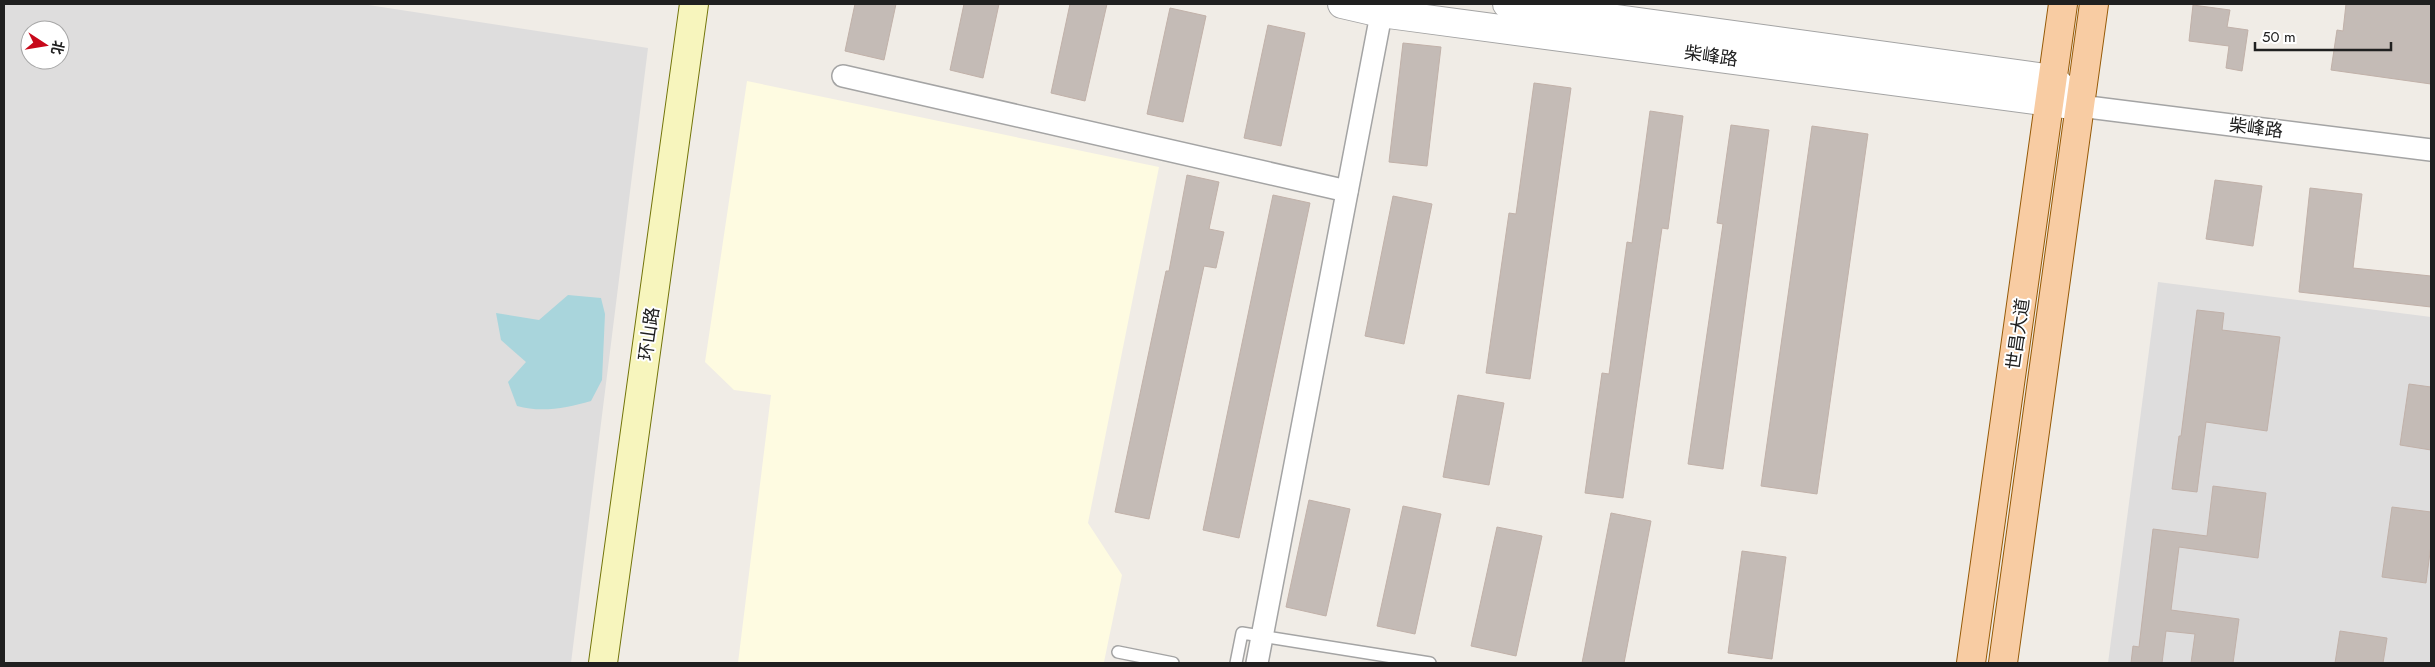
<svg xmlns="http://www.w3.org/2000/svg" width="2435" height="667" viewBox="0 0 2435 667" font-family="Jost,'Noto Sans SC',sans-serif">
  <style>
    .residential { fill: #dedddd; fill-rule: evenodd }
    .education { fill: #fefbe1 }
    .water { fill: #a9d5dc }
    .building { fill: #c4bbb6; stroke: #c1b1a9 }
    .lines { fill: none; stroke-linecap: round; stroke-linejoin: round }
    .service-casing { stroke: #a4a4a4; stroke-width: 14 }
    .minor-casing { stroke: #a4a4a4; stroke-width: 24 }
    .tertiary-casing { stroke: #a4a4a4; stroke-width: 30 }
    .secondary-casing { stroke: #727409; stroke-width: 30 }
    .primary-casing { stroke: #955906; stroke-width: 30 }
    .service { stroke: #fff; stroke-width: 11 }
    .minor { stroke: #fff; stroke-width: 21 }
    .tertiary { stroke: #fff; stroke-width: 28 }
    .secondary { stroke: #f7f5bd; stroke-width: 28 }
    .primary { stroke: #f8cca3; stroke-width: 28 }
    .labels { text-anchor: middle; stroke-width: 4; stroke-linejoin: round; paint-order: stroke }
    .street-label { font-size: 18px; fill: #202020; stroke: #fff }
  </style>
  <rect width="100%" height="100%" fill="#f0ece6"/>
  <g class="residential">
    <path d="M4,4h358l286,44 -77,615h-567zM30,30h30v30h-30z"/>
    <path d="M2158,282l273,35v346h-323z"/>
  </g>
  <path class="education" d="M747,81l412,86 -71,356 34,52 -18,87 3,1h-369l33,-268 -37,-5 -29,-28z"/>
  <path class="water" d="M568,295l33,3 4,16 -3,66 -11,21c-25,7 -49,12 -74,5l-9,-24 18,-20 -25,-22 -5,-27 43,7z"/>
  <g class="building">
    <path d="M855,4h41l-12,56 -39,-9z"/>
    <path d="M964,4h35l-16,74 -33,-8z"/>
    <path d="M1070,4h37l-22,97 -34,-8z"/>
    <path d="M2346,4h85v80l-100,-14 6,-40 6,1z"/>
    <path d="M2193,5l37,5 -3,17 21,3 -6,41 -16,-3 3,-22 -40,-5z"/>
    <path d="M1170,8l36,8 -23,106 -36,-8z"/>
    <path d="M1268,25l37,8 -24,113 -37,-8z"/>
    <path d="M1403,43l38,4 -14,119 -38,-4z"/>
    <path d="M1534,83l37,5 -41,291 -44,-6 23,-160 7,1z"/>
    <path d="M1650,111l33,5 -15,113 -6,-1 -39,270 -38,-5 17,-120 7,1 18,-132 5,1z"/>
    <path d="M1731,125l38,5 -46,339 -35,-5 35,-240 -6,-1z"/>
    <path d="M1812,126l56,8 -51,360 -56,-8z"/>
    <path d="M1187,175l32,7 -10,47 15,3 -8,36 -12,-2 -55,253 -34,-7 51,-241h3z"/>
    <path d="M2215,180l47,6 -9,60 -47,-7z"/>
    <path d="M2310,188l52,6 -9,74 78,8v31l-132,-15z"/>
    <path d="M1273,195l37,8 -71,335 -36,-8z"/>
    <path d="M1393,196l39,8 -28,140 -39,-8z"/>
    <path d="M2197,310l27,3 -2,17 58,7 -13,94 -61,-9 -9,70 -25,-3 7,-53h2z"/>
    <path d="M2409,384l22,3v63l-31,-5z"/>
    <path d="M1458,395l46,8 -15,82 -46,-8z"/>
    <path d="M2213,486l53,7 -8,65 -79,-11 -8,63 68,9 -6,44h-42l4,-29 -29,-3 -4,32h-31l2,-17 6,1 14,-118 54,7z"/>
    <path d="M1309,500l41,9 -24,107 -40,-9z"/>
    <path d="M1403,506l38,8 -26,120 -38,-8z"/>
    <path d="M2392,507l39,5v33l-5,38 -44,-6z"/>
    <path d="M1611,513l40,8 -27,142h-42z"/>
    <path d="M1497,527l45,9 -26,120 -45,-10z"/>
    <path d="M1742,551l44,6 -14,102 -44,-6z"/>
    <path d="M2340,631l47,7 -4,25h-48z"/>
  </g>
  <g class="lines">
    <defs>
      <g id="service">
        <path d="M1118,652l55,11"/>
        <path d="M1236,663l6,-30 188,30"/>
      </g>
      <g id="minor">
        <path d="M843,76l504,115"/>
        <path d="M2080,106l351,44"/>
        <path d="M1257,663l126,-659"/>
      </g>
      <g id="tertiary">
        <path d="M1342,4l39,9 699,93"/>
        <path d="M1507,4l546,75 17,17"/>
      </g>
      <path id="secondary" d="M603,663l91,-659"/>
      <g id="primary">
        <path d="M1971,663l92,-659"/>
        <path d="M2003,663l91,-659"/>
      </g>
    </defs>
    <use href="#service" class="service-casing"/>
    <use href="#minor" class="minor-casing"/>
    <use href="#tertiary" class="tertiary-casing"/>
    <use href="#secondary" class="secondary-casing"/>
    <use href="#primary" class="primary-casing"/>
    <use href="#service" class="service"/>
    <use href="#minor" class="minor"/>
    <use href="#tertiary" class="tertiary"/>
    <use href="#secondary" class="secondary"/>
    <use href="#primary" class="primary"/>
  </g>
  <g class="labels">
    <g class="street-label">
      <text transform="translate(1711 56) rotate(8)" y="6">柴峰路</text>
      <text transform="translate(2256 128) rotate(7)" y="6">柴峰路</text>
      <text transform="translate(649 334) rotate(-82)" y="6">环山路</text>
      <text transform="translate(2018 334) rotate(-82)" y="6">世昌大道</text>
    </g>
  </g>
  <rect width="2435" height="667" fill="none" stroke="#202020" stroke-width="10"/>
  <g transform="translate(45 45) rotate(102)"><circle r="24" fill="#ffffff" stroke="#a6a6a6"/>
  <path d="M0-4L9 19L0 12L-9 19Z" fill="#c7081a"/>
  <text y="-8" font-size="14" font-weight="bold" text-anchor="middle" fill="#202020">北</text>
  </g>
  <path d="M2255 42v8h136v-8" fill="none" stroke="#202020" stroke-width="2.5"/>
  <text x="2262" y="42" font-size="15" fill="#202020" stroke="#ffffff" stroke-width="4" paint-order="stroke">50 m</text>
</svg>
